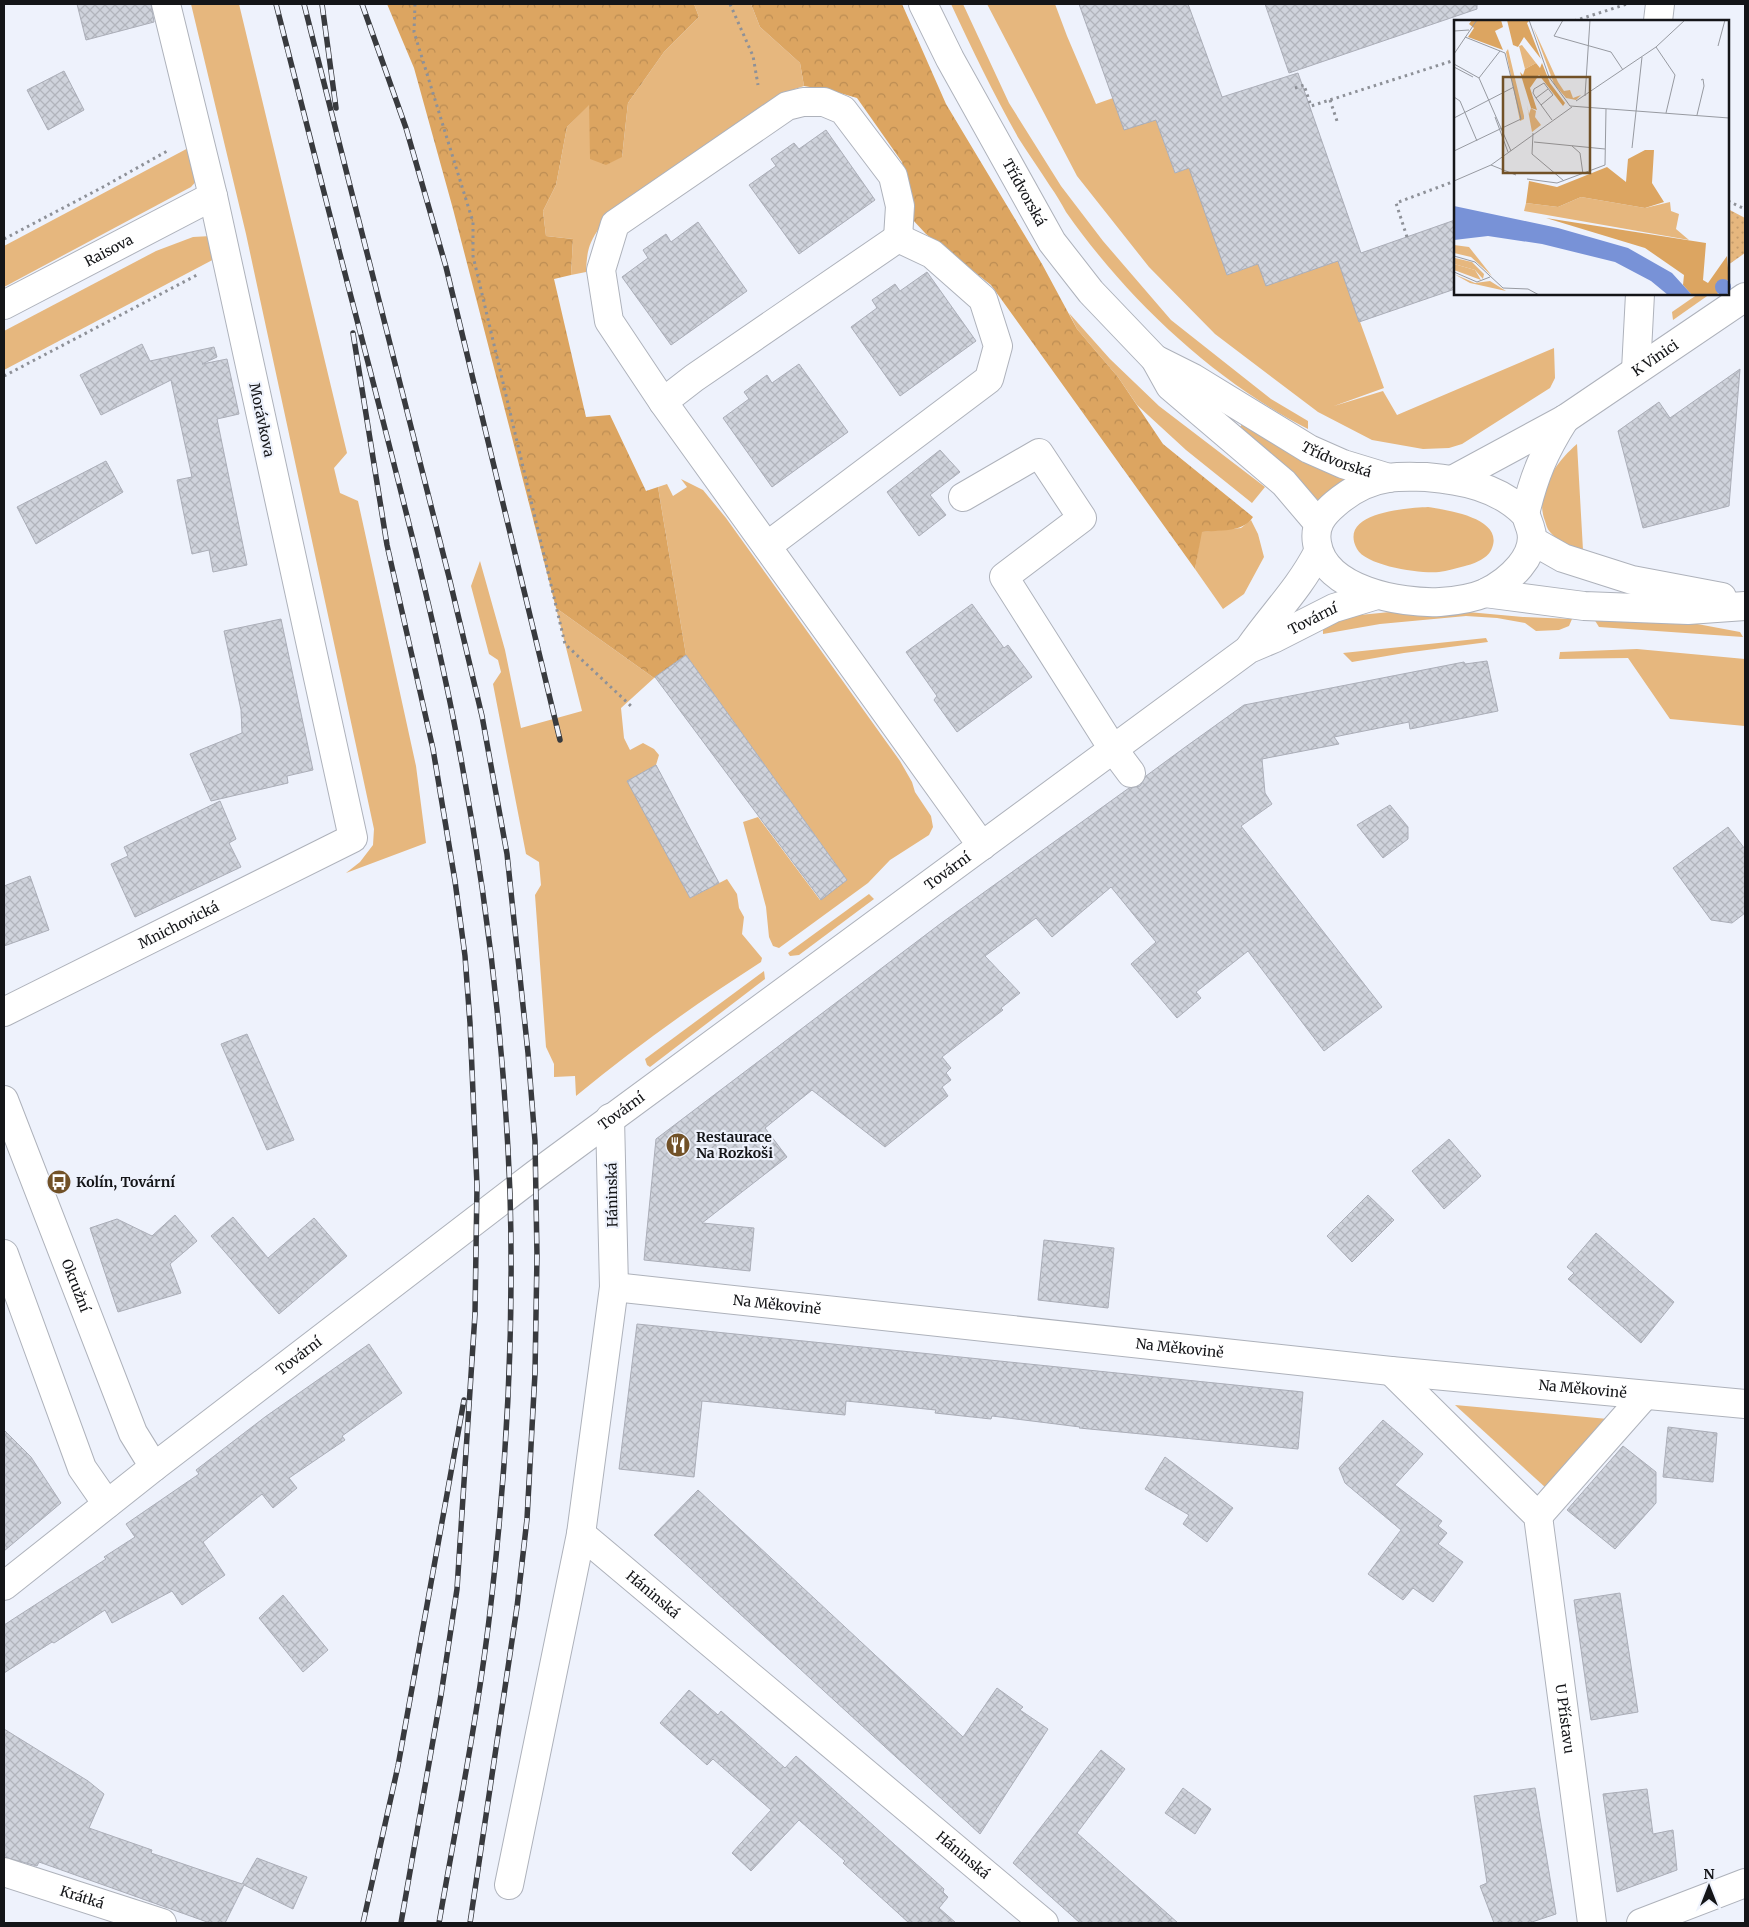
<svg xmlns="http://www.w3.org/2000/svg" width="1749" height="1927" viewBox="0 0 1749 1927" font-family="Merriweather,serif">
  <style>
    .grass { fill: #e6b77e }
    .forest { fill: url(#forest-crowns) }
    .park { fill: url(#park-dots) }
    .building { fill: url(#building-cross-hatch); stroke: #abaeb8 }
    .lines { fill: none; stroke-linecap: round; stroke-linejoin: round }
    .minor-casing { stroke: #aeb2bb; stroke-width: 30 }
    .major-casing { stroke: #aeb2bb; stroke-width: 30 }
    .path { stroke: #8e9198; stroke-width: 3; stroke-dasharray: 2.5 4; stroke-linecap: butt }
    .minor { stroke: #fff; stroke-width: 28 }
    .major { stroke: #fff; stroke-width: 28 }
    .rail-casing { stroke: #383a3e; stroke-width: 5.5 }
    .rail { stroke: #eef2fc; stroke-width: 4; stroke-dasharray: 11; stroke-linecap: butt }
    .labels { text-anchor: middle; stroke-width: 4.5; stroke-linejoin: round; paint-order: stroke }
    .street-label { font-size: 14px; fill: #141518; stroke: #eef2fc }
    .poi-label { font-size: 14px; font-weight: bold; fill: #141518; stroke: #eef2fc; text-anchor: start }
    .inset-road { fill: none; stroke: #979aa1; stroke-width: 1 }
    .view { fill: #715127; fill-opacity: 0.15; stroke: #715127; stroke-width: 2.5 }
    .inset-edge { fill: none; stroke: #141518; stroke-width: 2.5 }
  </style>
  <defs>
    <pattern id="forest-crowns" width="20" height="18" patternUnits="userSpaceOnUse" patternTransform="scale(1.25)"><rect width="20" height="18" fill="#dca561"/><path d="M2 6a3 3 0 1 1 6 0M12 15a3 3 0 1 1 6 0" fill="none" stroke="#bc8d54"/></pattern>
    <pattern id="park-dots" width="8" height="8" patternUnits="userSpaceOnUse" patternTransform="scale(1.25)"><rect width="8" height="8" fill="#e6b77e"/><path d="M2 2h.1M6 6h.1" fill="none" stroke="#c49c6c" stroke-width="1.8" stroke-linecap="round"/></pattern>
    <pattern id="building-cross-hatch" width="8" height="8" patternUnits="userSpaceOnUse" patternTransform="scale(1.25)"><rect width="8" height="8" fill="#cfd3dc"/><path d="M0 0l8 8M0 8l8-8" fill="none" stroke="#b1b4bc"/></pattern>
  </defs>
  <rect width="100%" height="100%" fill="#eef2fc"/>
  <g class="grass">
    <path d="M191,4h48l108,449 -13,15 6,25 18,8 58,265 10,77 -80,30 14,-11 13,-17 1,-16 -128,-595z"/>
    <path d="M694,4h57l9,23 40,36 4,23 -12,4 -13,7 -179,130c-12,17 -13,25 -14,45l-15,3 2,-36 -27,-3 -3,-25 13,-26 11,-58 22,-23 33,53 6,-54 36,-51 35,-35z"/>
    <path d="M951,4h12l46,99 52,83 42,55 68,79 100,79 37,22v8c-95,-49 -180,-129 -242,-217 -5,-9 -10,-18 -16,-26 -10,-16 -21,-31 -31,-47 -25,-44 -47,-90 -68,-135z"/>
    <path d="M987,4h68l12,32 29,68 17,-6 43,22 19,53 22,-8 30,110 31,-11 80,-3 46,127 -50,18 49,-15 14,24 157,-67 1,30 -5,10 -88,56 -13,4 -26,1 -51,-9 -54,-28 -103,-78 -66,-67 -72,-91z"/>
    <path d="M192,146l7,32 -8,9 -187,100v-41z"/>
    <path d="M211,236l9,20 -216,114v-39l152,-80 37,-14z"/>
    <path d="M1698,294h12l-37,26 -1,-8z"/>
    <path d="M1069,313l41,46 49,47 106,81 -13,16 -66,-53 -49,-45 -19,-28 -41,-48z"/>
    <path d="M1242,424l105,56 -29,20 -79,-71z"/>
    <path d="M1577,444l6,106c-11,-4 -25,-8 -33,-18 -3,-3 -4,-8 -5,-11 -11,-28 11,-59 32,-77z"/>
    <path d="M681,479l22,11 23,28 174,243 12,21 3,10 16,24 2,11 -4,8 -39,25 -22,23 -89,65 -6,-2 -4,-9 -3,-30 -23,-85 15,-5 62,83 27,-20 -161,-225 -28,-168 9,-3 6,12 14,-9z"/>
    <path d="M1428,507c19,3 76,11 64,41 -3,10 -18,16 -27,18 -9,2 -18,5 -26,6 -18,2 -73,-6 -82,-23 -20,-37 51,-41 71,-42z"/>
    <path d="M1251,520l7,14 6,23 -20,37 -21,15 -28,-40 6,-37 40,-4z"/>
    <path d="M480,561l25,89 16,78 61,-17 -26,-103 98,70 -33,30 3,30 6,12 13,-7 11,6 5,6 -3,10 -28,16 62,117 37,-19 10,15 2,14 5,9 -2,17 20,24 -1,4c-64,41 -126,85 -185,134l-1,-20 -21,1v-13l-8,-17 -11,-152 6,-10 -2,-23 -13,-8 -33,-170 8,-12 -3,-12 -9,-6 -18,-68z"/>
    <path d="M1390,612h78l55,5 49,2 -3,7 -10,4 -23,1 -11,-8 -28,-5 -31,-2 -86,8 -57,10v-6l27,-12z"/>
    <path d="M1594,619l98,4 48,9 3,5 -144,-10z"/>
    <path d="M1486,638l2,4 -84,11 -52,9 -9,-9z"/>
    <path d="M1637,649l108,10v67l-75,-7 -42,-61 -69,1 1,-7z"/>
    <path d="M869,894l5,5 -75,56 -9,1 -2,-3z"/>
    <path d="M764,971l1,8 -115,88 -3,-2 -2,-6z"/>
    <path d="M1455,1405l153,14 -62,69z"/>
  </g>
  <g class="forest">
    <path d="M387,4h307l5,13 -35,35 -36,51 -6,54 -16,8 -16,-6 -1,-54 -22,22 -11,58 -13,26 3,25 27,3 -2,36 -17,4 32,138 24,-2 36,76 12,-4 28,168 -32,23 -98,-70 -103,-399 -39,-141z"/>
    <path d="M751,4h151l44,100 96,160 35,65 41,48 45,67 90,73c-10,16 -34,13 -51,15l-7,37 -204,-284 -65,-51 -15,-16 -9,-56 -45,-64 -24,-7 -29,-5 -4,-23 -40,-36z"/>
  </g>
  <path class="park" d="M1728,209l17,9v35l-17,12z"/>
  <g class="building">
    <path d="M77,4h74l3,18 -68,18z"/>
    <path d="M1079,4h109l34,93 76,-24 63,180 94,-33v69l-96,33 -21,-61 -72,25 -8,-22 -31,11 -38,-107 -14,5 -19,-53 -32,10z"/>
    <path d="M1265,4h212v5l-188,64z"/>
    <path d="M64,71l20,39 -36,20 -21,-40z"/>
    <path d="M826,130l49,70 -76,54 -50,-69 27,-19 -5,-7 23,-16 5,6z"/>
    <path d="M698,222l49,69 -76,54 -49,-68 26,-19 -5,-8 23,-16 5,8z"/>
    <path d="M927,272l49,69 -76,55 -49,-69 26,-19 -5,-8 23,-16 5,7z"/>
    <path d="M142,344l8,17 64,-14 3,10 -15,7 25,-5 12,55 -22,5 30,146 -34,7 -4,-22 -17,4 -15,-74 15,-3 -21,-97 -70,35 -21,-40z"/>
    <path d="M799,364l49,68 -76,55 -49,-69 26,-19 -5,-7 23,-17 5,8z"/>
    <path d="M1740,369l-11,137 -86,22 -25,-97 41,-29 11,16z"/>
    <path d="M940,450l20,22 -30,23 16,20 -27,21 -32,-44z"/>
    <path d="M106,461l17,31 -87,52 -19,-37z"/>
    <path d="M972,604l32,44 4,-3 24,32 -75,55 -23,-32 3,-4 -31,-44z"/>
    <path d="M281,619l32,151 -26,6 1,7 -77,18 -21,-47 52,-21 -1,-23 -17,-79z"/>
    <path d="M686,655l161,225 -26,20 -166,-223z"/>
    <path d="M1487,661l11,50 -88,18 -1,-7 -75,15 5,7 -77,15 3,34 7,11 -31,22 141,181 -58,44 -76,-100 -52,41 5,6 -24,20 -46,-54 25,-22 -45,-55 -59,50 -16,-19 -51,38 35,37 -19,15 2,2 -61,47 9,11 -5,5 5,7 -9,7 6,9 -63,51 -73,-57 -47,38 22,29 -85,66 52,5 -4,43 -106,-11 12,-121 284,-215 189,-136 11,-2 6,-10 38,-28 60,-43 220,-43 1,2z"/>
    <path d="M656,765l63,118 -29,15 -63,-117z"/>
    <path d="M220,801l16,38 -7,4 12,24 -106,50 -24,-53 17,-8 -4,-9z"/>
    <path d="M1390,805l18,22v12l-25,19 -26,-33z"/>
    <path d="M1728,827l17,22v64l-13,10 -21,-3 -38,-52z"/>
    <path d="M30,876l19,54 -45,16v-60z"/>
    <path d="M247,1034l47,106 -27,10 -46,-106z"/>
    <path d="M1449,1139l32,37 -37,33 -32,-38z"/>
    <path d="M1368,1195l26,25 -42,42 -25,-26z"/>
    <path d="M175,1215l22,26 -27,23 11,29 -63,19 -28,-84 27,-9 35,17z"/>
    <path d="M233,1217l35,41 46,-40 33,38 -68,58 -68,-78z"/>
    <path d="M1596,1233l78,69 -33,41 -73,-64 6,-6 -7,-6z"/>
    <path d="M1044,1240l70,8 -6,60 -70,-8z"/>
    <path d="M637,1324l666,68 -5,57 -219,-21 1,-1 -88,-11 -1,3 -56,-6 1,-3 -90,-9 -1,14 -143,-14 -8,76 -75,-8z"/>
    <path d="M369,1344l33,49 -60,43 3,4 -56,38 8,10 -24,20 -11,-14 -59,48 22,33 -43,30 -10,-14 -60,32 -7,-13 -51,33 -2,-1 -48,31v-48l102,-66 -2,-2 31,-20 -9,-13 73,-50 -3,-4 69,-53z"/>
    <path d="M1383,1420l40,34 -28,31 47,36 -4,5 9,7 -9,11 25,18 -30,40 -20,-14 -10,12 -35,-26 33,-44 -56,-47 -6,-15z"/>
    <path d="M1668,1427l49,6 -4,49 -50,-5z"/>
    <path d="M4,1430l27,27 30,46 -57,48z"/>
    <path d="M1623,1446l33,26v31l-41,46 -48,-39z"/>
    <path d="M1165,1457l68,51 -26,34 -24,-18 6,-9 -44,-26z"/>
    <path d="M698,1490l265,247 34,-49 26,19 -3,3 28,19 -68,105 -326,-299z"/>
    <path d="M1620,1593l18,119 -47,8 -17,-120z"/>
    <path d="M283,1595l45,55 -25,22 -44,-54z"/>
    <path d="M689,1690l29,25 3,-4 64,57 11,-12 148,133 -1,3 5,5 -9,11 17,15h-47l-66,-60 2,-2 -46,-41 -48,51 -19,-18 39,-43 -58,-51 -6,6 -47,-42z"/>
    <path d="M4,1729l84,52 16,13 -15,34 63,22 -1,3 91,31 15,-26 50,19 -14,32 -49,-24 -19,38h-15l-171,-61 -2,4 -33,-9z"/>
    <path d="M1101,1750l24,19 -48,64 101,90h-98l-67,-60z"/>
    <path d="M1183,1788l28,21 -16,25 -30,-21z"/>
    <path d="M1535,1788l21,126 -27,9h-35l-14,-37 7,-3 -13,-87z"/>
    <path d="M1647,1789l6,45 20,-4 4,40 -60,22 -14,-98z"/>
  </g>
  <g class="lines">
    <defs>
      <g id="minor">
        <path d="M1658,21l2,-17"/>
        <path d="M898,238l2,-32 -7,-30 -50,-66 -19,-8h-21l-16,4 -172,118 -14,46 8,51 54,81 319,444"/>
        <path id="s1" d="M4,305l209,-109"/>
        <path d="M1636,370l4,-76"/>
        <path d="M663,402l31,-24 204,-140"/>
        <path id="s2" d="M1454,479l111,-60 180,-122"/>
        <path d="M963,497l76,-44 43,65 -78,59 109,172 18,24"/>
        <path d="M1525,514c9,-38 19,-62 40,-95"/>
        <path d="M767,546l222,-167 9,-33 -15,-47 -51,-45 -34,-16"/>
        <path d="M1250,647c23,-33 49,-58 68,-95"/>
        <path id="s3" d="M4,1012l349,-174 -140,-642 -47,-192"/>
        <path id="s4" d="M4,1100l129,333 21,34"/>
        <path d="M4,1254l78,214 25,36"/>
        <path id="s5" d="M614,1287l777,84 354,33"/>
        <path id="s6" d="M1391,1371l147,145 54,407"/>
        <path d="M1538,1516l107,-121"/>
        <path id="s7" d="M581,1534l463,389"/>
        <path id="s8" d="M4,1586l150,-119 382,-293 713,-525 26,-11 59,-30 43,-13"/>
        <path id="s9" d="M4,1872l158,51"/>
        <path d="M509,1885l72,-351 33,-247 -4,-169"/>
        <path d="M1641,1923l104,-40"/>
      </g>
      <g id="major">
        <path id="s10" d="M923,4l27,55 102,183 39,50 64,67 15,27 114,97 34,40"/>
        <path id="s11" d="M1155,359l38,19 116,71 34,15 46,14"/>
        <path d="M1426,477c36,3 72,10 98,36 3,3 4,9 6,14 10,28 -22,55 -45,66 -14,6 -30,8 -45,9 -39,2 -116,-12 -123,-59 -3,-17 5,-28 18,-39 15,-13 33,-23 54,-26 12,-2 25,-1 37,-1z"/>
        <path d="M1533,541l30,17 69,22 90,17"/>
        <path d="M1485,593l99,13 104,4 57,-4"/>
      </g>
    </defs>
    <use href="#minor" class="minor-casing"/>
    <use href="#major" class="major-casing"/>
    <g class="path">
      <path d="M415,4l-1,28 59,190v34l92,388 66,62"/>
      <path d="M730,4l23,52 5,29"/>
      <path d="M1574,21l53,-17"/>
      <path d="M1295,88l9,-3 7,21 144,-46"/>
      <path d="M1330,100l7,21"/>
      <path d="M1728,201l17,8"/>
      <path d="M1407,237l-11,-34 59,-22"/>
      <path d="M4,239l99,-52 66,-37"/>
      <path d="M4,376l193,-101"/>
    </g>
    <use href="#minor" class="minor"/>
    <use href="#major" class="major"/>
    <defs>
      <g id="rail">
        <path d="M276,4c31,123 63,247 95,370 29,114 59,228 82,343 31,157 51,316 57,476 4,134 -3,269 -18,401 -12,111 -34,220 -53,329"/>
        <path d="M304,4l145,573 33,139 25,138 21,199 7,88 2,115 -2,117 -8,146 -10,88 -47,316"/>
        <path d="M322,4l14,104"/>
        <path d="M362,4l44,124 40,139 114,473"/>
        <path d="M353,333l34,212 46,204 22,132 10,75 5,67 7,163 -2,128 -18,275 -16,106 -40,228"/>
        <path d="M363,1923l35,-157 66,-366"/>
      </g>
    </defs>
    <use href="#rail" class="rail-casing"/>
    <use href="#rail" class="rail"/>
  </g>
  <defs>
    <symbol id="restaurant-disc" viewBox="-11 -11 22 22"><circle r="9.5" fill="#715127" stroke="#eef2fc"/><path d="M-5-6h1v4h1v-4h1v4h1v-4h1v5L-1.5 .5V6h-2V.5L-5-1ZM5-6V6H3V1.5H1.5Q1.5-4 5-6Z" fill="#fff"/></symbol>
    <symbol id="bus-disc" viewBox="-11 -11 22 22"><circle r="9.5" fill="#715127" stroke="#eef2fc"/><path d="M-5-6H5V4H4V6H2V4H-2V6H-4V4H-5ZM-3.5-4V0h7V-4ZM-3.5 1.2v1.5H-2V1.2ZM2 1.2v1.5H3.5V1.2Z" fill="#fff"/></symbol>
  </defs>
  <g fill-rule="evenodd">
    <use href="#restaurant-disc" x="664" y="1131" width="28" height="28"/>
    <use href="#bus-disc" x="45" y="1168" width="28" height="28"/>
  </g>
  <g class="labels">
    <g class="street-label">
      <text dy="5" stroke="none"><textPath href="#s10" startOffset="214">Třídvorská</textPath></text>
      <text dy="5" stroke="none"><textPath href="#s1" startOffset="118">Raisova</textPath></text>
      <text dy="5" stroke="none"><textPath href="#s2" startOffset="235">K Vinici</textPath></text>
      <text transform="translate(262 420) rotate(78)" y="5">Morávkova</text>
      <text dy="5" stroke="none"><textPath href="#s11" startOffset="208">Třídvorská</textPath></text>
      <text dy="5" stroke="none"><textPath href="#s8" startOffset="1629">Tovární</textPath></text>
      <text dy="5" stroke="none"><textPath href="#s8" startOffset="1184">Tovární</textPath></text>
      <text dy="5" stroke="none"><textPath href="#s3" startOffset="195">Mnichovická</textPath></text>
      <text dy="5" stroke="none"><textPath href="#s8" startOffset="779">Tovární</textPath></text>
      <text transform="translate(612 1195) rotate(-91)" y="5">Háninská</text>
      <text dy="5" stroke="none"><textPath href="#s4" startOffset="199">Okružní</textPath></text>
      <text dy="5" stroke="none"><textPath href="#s5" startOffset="164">Na Měkovině</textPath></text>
      <text dy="5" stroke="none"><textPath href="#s5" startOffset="569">Na Měkovině</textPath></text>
      <text dy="5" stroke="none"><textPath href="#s8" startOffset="374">Tovární</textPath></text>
      <text dy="5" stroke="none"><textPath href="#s5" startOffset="974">Na Měkovině</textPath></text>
      <text dy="5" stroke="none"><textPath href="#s7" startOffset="94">Háninská</textPath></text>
      <text dy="5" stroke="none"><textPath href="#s6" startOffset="411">U Přístavu</textPath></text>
      <text dy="5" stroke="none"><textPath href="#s7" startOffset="499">Háninská</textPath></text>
      <text dy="5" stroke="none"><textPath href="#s9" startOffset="82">Krátká</textPath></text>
    </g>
    <g class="poi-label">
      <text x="696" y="1142">Restaurace<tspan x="696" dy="16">Na Rozkoši</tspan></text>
      <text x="76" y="1187">Kolín, Tovární</text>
    </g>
  </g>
  <g transform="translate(1454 20)">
    <rect width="275" height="275" fill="#eef2fc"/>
    <path d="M79,7l25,55 6,9 6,-1 3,8 8,-3 -5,5 -10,-2 -12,-14zM68,25l14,18 -11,6 -6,-23zM54,29l16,67v3l-4,2 -14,-69zM73,85l2,9 2,-6 5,3 -1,6 6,8 -9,7zM127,177l64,11 25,-6 1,9 8,3 -3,15 13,11 -165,-29 2,-8 32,4zM0,244l21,6 6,10 -27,-10zM0,254l21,9 15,-2 16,10 -36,-8z" fill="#e6b77e"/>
    <path d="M18,0h29l2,7 -8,4 8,19 -35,-13 6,-9 -5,-4zM53,0h23l-3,3 14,36 -17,-22 -6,10 -5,-2zM82,43l4,5 2,-5 8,20 15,20 -2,3 -24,-31 -9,13 7,22 -6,-2 -11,-36 3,3 2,-6zM191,130h9l-2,33 12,19 -19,6 -64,-11 -23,10 -32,-4 3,-22 28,6 50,-20 19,15 2,-23zM92,198l160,25 -3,37 5,3 19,-27 2,24 -13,3 2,12h-26l-9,-10 1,-10 -39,-27z" fill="#dca561"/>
    <path d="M0,225l15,2 23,29 -21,-19 -17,-4zM1,238l17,4 12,12 -1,5 -8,-9 -21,-6z" fill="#e6b77e"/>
    <path d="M0,186l104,22 70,20 44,25 20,22h-24l-17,-14 -36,-19 -73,-18 -54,-8 -34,4zM261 267a8 8 0 1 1 16 0a8 8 0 1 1-16 0Z" fill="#7892d7"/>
    <path class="inset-road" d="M75,0l20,57 21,29 159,12M109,0l-9,16 57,16 12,18M0,11l15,-1M264,26l7,-26M202,27l19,28 -9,38M0,34l23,-34M0,44l25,14 32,73M0,47l19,10M25,58l21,-27M131,76l5,-76M0,77l6,4 17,40M82,78l12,-9M122,81l80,-54 29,-27M87,85l12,-10 -9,-12 -10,6 -1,4 3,5 16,22M243,95l7,-29 -1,-7 -2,1M41,97l13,35M0,98l60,-31M79,113l-1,21 32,27M80,122l71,7M118,126l8,7 3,21M178,128l10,-91M0,131l67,-32 -16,-66 -40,-16M37,145l25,10M73,159l30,4 48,-18 1,-56M0,161l37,-16 81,-58M0,236l21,6 28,26 25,1 11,6M0,252l23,10 13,-5"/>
    <path class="view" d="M49,57h87v96h-87z"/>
    <rect width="275" height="275" class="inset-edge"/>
  </g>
  <rect width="1749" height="1927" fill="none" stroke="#141518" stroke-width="10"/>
  <g transform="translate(1709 1887)" stroke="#eef2fc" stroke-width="4" paint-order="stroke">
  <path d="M0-4L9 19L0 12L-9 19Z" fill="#141518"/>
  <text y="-8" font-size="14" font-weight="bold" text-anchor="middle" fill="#141518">N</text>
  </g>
</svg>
